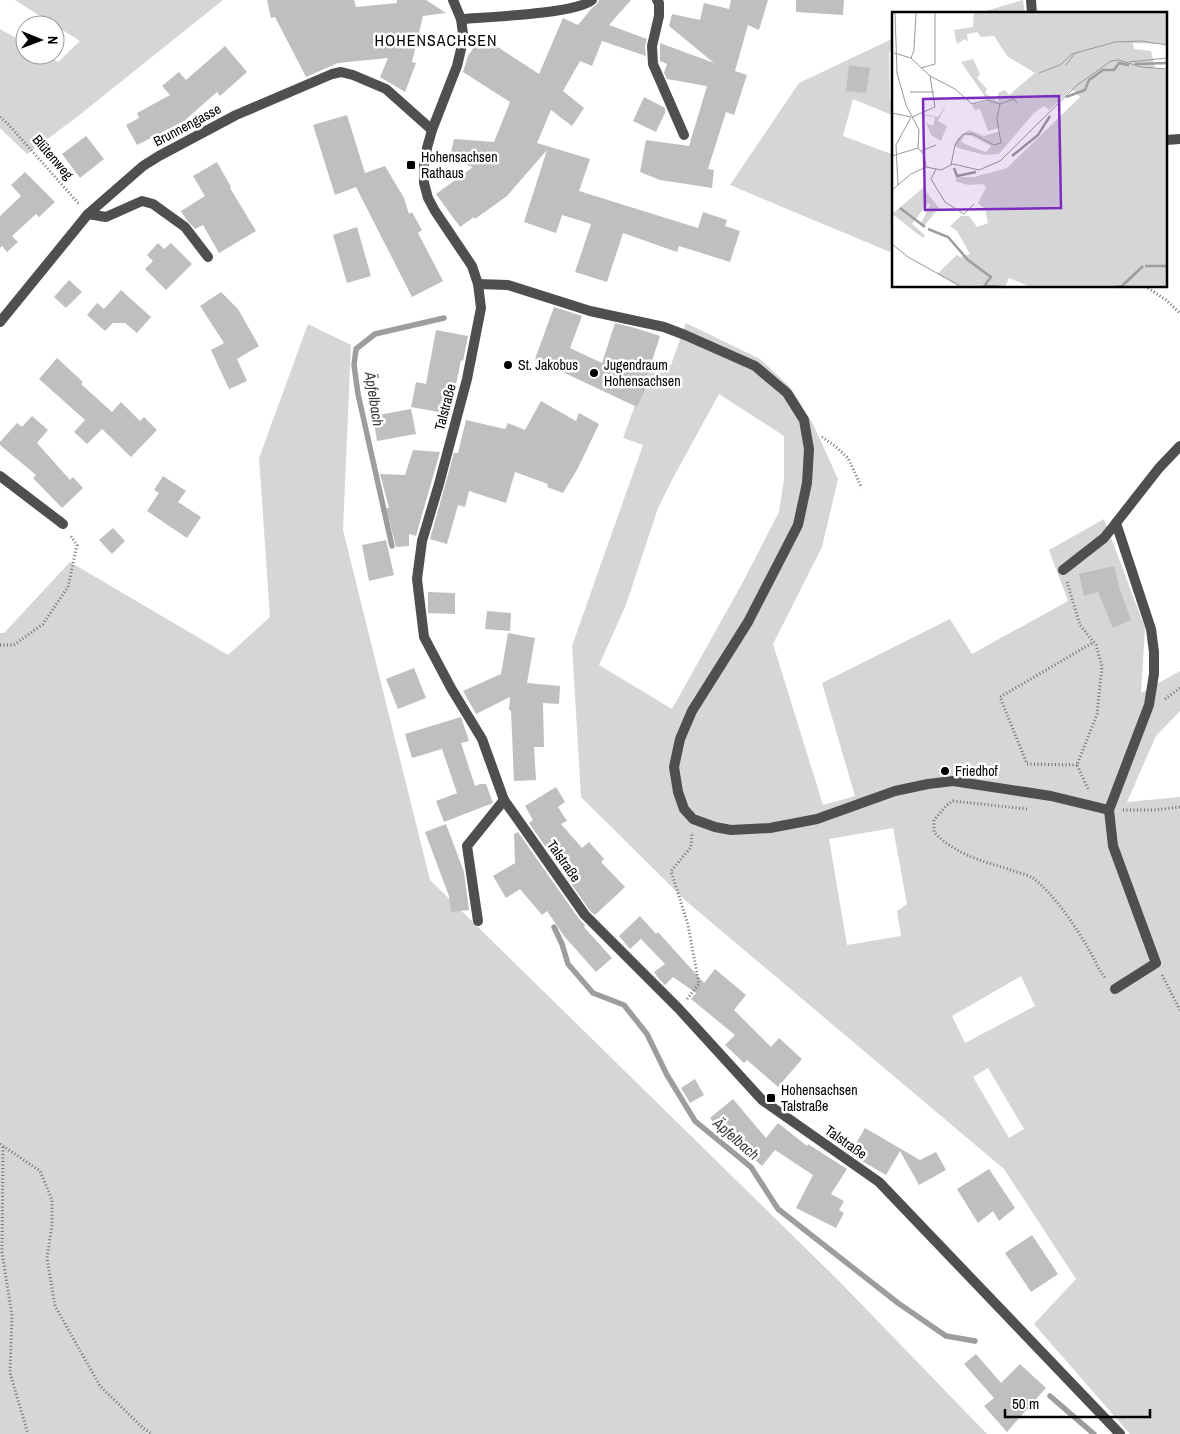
<svg xmlns="http://www.w3.org/2000/svg" width="1180" height="1434" viewBox="0 0 1180 1434" font-family="'Archivo Narrow',sans-serif">
  <style>
    .green { fill: #d6d6d6; fill-rule: evenodd }
    .lines { fill: none; stroke-linecap: round; stroke-linejoin: round }
    .stream { stroke: #9d9d9d; stroke-width: 5.5 }
    .building { fill: #bfbfbf }
    .path { stroke: #717171; stroke-width: 3; stroke-dasharray: 1 2.5; stroke-linecap: butt }
    .service { stroke: #4f4f4f; stroke-width: 10 }
    .minor { stroke: #4f4f4f; stroke-width: 10 }
    .tertiary { stroke: #4f4f4f; stroke-width: 10 }
    .poi-dot { fill: #000; stroke: #fff; stroke-width: 2 }
    .labels { text-anchor: middle; stroke-width: 5; stroke-linejoin: round; paint-order: stroke }
    .street-label { font-size: 14px; fill: #000; stroke: #fff }
    .poi-label { font-size: 14px; fill: #000; stroke: #fff; text-anchor: start }
    .water-label { font-size: 15px; font-style: italic; fill: #3e3e3e; stroke: #fff }
    .quarter-label { font-size: 16px; letter-spacing: 1px; fill: #000; stroke: #fff }
    .inset-river { fill: none; stroke: #9d9d9d; stroke-width: 2.5 }
    .inset-road { fill: none; stroke: #999; stroke-width: 1 }
    .view { fill: #7b2cbf; fill-opacity: 0.15; stroke: #7b2cbf; stroke-width: 2.5 }
    .inset-edge { fill: none; stroke: #000; stroke-width: 2.5 }
  </style>
  <rect width="100%" height="100%" fill="#fff"/>
  <g class="green">
    <path d="M15,0h208l-146,117 -50,37 -27,-26v-99l25,14v12h22l11,7 22,-21z"/>
    <path d="M1023,0l2,14h-50z"/>
    <path d="M894,38v12l-5,2 1,48 4,4v12l-41,-17 -10,37 51,19v89l-4,8 -160,-67 69,-102z"/>
    <path d="M686,323l74,36 30,28 23,37 25,55 -16,68 -49,97 50,161 32,-9 -33,-113 128,-64 22,35 96,-53 -19,-51 55,-31 41,109 -4,65 39,-22v40l-24,25 -29,66 53,-5v637h-50l-96,-110 42,-45 -72,-110 -318,-268 -105,-104 -9,-151 71,-201 -20,-7 29,-79 19,6zM719,394l65,42v43l-5,33 -36,70 -71,127 -73,-44 27,-60 32,-97 14,-28zM893,828l14,76 -10,7 4,25 -54,9 -18,-106zM1021,976l14,30 -70,37 -13,-27zM988,1068l36,61 -15,9 -36,-61z"/>
    <path d="M308,324l43,21 -8,185 87,350 409,401 148,153h-987v-801h4l66,-71 158,93 42,-38 -11,-159z"/>
  </g>
  <g class="lines">
    <g class="stream">
      <path d="M392,546l-34,-152 -4,-29 2,-16 19,-15 69,-16"/>
      <path d="M554,927l8,17 6,20 25,29 31,12 23,29 20,41 28,46 56,46 27,42 120,94 48,33 29,5"/>
      <path d="M1050,1396l44,38"/>
    </g>
  </g>
  <g class="building">
    <path d="M267,0h87l2,7 41,-4v-3h29l20,13 -23,3 -11,46 4,1 -11,29 -25,-15 8,-19 -50,5 -32,14 -31,-60 -4,1z"/>
    <path d="M599,0h32l-22,25 38,14 -2,7 1,10 -44,-15 -10,25 -12,-5 -17,30 21,17 -12,18 -21,-16 -14,33 53,16 -11,32 119,37 5,-16 24,8 -2,6 15,5 -10,31 -51,-16 -2,6 -54,-19 -16,49 -32,-10 16,-48 -29,-9 -6,18 -32,-11 23,-72 -40,46 -32,23 -1,-2 -14,10 -24,-33 37,-27 -24,-7 5,-21 40,3 16,-40 -47,-30 5,-16 13,-20 58,38 24,-56 15,7 14,-17 5,-4z"/>
    <path d="M731,0h37l-9,30 -11,-5 -13,46 12,4 -13,40 -8,-3 -18,57 6,1 -2,18 -52,-8 -20,-8 6,-32 43,6 18,-60 -40,-7 -3,-6 3,-9 -7,-3v-18l54,20 -45,-37 3,-12 28,6 4,-17 25,6z"/>
    <path d="M796,0h48l-1,15 -47,-3z"/>
    <path d="M225,46l22,26 -27,24 -3,-4 -33,29 -47,24 -11,-20 13,-7 -2,-5 33,-18 -8,-9 17,-14 7,8z"/>
    <path d="M849,65l21,3 -4,25 -20,-2z"/>
    <path d="M644,97l21,11v5l-9,19 -23,-11z"/>
    <path d="M347,115l18,58 20,-7 19,32 5,16 3,-2 10,18 -4,3 25,48 -31,16 -56,-110 -21,8 -22,-70z"/>
    <path d="M86,136l18,23 -24,19 -18,-24z"/>
    <path d="M217,162l14,25 -1,1 26,43 -37,22 -16,-28 -8,4 -9,-10 -5,-8 24,-15 -12,-20z"/>
    <path d="M25,172l30,30 -16,15 -3,-3 -24,22 6,6 -11,10 -5,-6 -2,2v-32l21,-20 -10,-11z"/>
    <path d="M357,227l14,49 -24,7 -14,-48z"/>
    <path d="M158,243l6,6 7,-6 21,21 -26,26 -21,-21 8,-8 -6,-6z"/>
    <path d="M69,280l13,12 -16,16 -12,-11z"/>
    <path d="M121,290l30,27 -14,16 -12,-10h-12l-8,8 -18,-16 10,-12 7,6z"/>
    <path d="M221,292l17,17 21,37 -22,13 10,22 -18,8 -18,-39 13,-7 -24,-37z"/>
    <path d="M554,307l28,9 -12,32 32,15 13,-40 20,5 25,8 -16,50 2,1 -9,20 -102,-48z"/>
    <path d="M436,330l32,6 -5,25 -2,-1 -11,54 -39,-7 5,-25 10,2z"/>
    <path d="M57,358l26,24 -2,2 31,28 9,-10 19,19 4,-4 13,13 -26,27 -29,-28 -15,15 -13,-12 11,-12 -46,-41z"/>
    <path d="M541,401l35,20 3,-8 20,11 -21,44 -15,25 -16,-6 1,-3 -33,-12 -9,31 -37,-12 -4,16 -7,-2 -11,39 -17,-5 24,-86h4l8,-33 39,9 3,-6 17,7z"/>
    <path d="M411,409l5,25 -39,7 -4,-25z"/>
    <path d="M32,416l16,14 -11,13 33,37 3,-3 10,11 -21,20 -29,-30 3,-3 -36,-30v-3l17,-19 5,4z"/>
    <path d="M413,450l27,2 -24,84 -7,-2v12l-13,1 -10,-39h3l-9,-34 25,1z"/>
    <path d="M163,476l23,15 -8,11 23,15 -14,21 -40,-27 12,-18 -5,-3z"/>
    <path d="M113,528l12,13 -13,13 -13,-14z"/>
    <path d="M386,540l8,35 -25,6 -7,-36z"/>
    <path d="M1114,566l5,21 12,33 -18,8 -15,-36 -14,4 -5,-22z"/>
    <path d="M428,592l27,1v21l-27,-1z"/>
    <path d="M487,611l24,2 -1,18 -25,-2z"/>
    <path d="M508,633l27,5 -8,45 33,3 -1,18 -16,-1 1,44h-10l2,33 -22,1 -3,-70 -2,-1 1,-13 -34,17 -13,-23 38,-17z"/>
    <path d="M414,668l12,30 -28,11 -12,-30z"/>
    <path d="M461,717l8,24 -8,2 14,43 5,-2h6l7,19 -49,19 -8,-21 21,-8 -15,-44 -30,9 -7,-24z"/>
    <path d="M556,787l9,15 -7,5 9,14 -6,3 21,24 7,-6 15,17 -3,3 24,25 -30,28 -5,-4 -61,-88 4,-3 -8,-14z"/>
    <path d="M446,824l18,48 5,38 -18,2 -2,-16 -24,-64z"/>
    <path d="M518,832l61,87 6,6 -1,2 28,31 -16,14 -32,-36 -17,-25 -5,4 -22,-26 -14,9 -13,-22 22,-13 -1,-29z"/>
    <path d="M640,916l16,18 2,-2 46,51 11,-14 31,26 -12,15 37,37 8,-9 23,21 -24,28 -31,-27 -3,3 -19,-18 10,-10 -44,-36 5,-6 -23,-16 -8,8 -5,-5 -6,-8 11,-8 -24,-25 -11,10 -11,-13z"/>
    <path d="M695,1079l9,16 -14,8 -9,-15z"/>
    <path d="M733,1099l33,39 12,-15 29,23 1,-2 39,25 -16,25 13,7 -5,9 5,3 -8,15 -40,-20 17,-33 -38,-25 -13,16 -36,-31 -1,1 -15,-18z"/>
    <path d="M865,1128l55,32 16,-8 10,18 -27,15 -19,-34 -14,24 -36,-21z"/>
    <path d="M989,1169l26,39 -16,13 -6,-10 -15,12 -21,-34z"/>
    <path d="M1032,1235l26,39 -27,18 -26,-39z"/>
    <path d="M976,1354l25,29 19,-19 26,24 -39,44 -23,-26 10,-8 -30,-34z"/>
  </g>
  <g class="lines">
    <g class="path">
      <path d="M0,117l9,8 70,79"/>
      <path d="M1145,286l21,14 14,13"/>
      <path d="M822,437l13,9 13,12 14,30"/>
      <path d="M1067,582l13,43 16,20 6,21 -5,48 -20,51 12,26"/>
      <path d="M0,645h14l29,-21 25,-37 9,-42 -7,-10"/>
      <path d="M1165,699l15,-11"/>
      <path d="M1077,765l-50,-1 -27,-67 94,-55"/>
      <path d="M1027,809l-74,-8 -6,4 -13,15v12c19,21 47,29 74,37 7,3 18,5 25,9 20,15 44,50 56,72 7,11 8,18 17,29"/>
      <path d="M1123,810h31l26,-3"/>
      <path d="M1162,975l18,35"/>
      <path d="M687,999l12,-15 -11,-59 -17,-54 20,-24 1,-15"/>
      <path d="M0,1144l40,27 12,29v25l-5,33 8,48 45,80 43,42 9,6"/>
      <path d="M3,1147l-1,105 10,64 -2,57 18,61"/>
    </g>
    <g class="service">
      <path d="M88,214l18,3 36,-16 11,3 32,23 23,30"/>
      <path d="M1063,570l41,-32 12,-15"/>
      <path d="M1109,810l4,36 43,117 -41,26"/>
    </g>
    <g class="minor">
      <path d="M657,0l2,3v13l-7,30 1,18 31,71"/>
      <path d="M1031,0l1,14"/>
      <path d="M461,19c25,-2 115,-5 131,-19"/>
      <path d="M1166,140l14,-1"/>
      <path d="M478,284l30,1 82,26 74,16 21,8 70,31 32,27 17,27 5,29 -2,34 -9,42 -50,97 -56,89 -12,28 -6,28 4,25 6,17 9,10 22,8 16,3 39,-2 47,-9 78,-28 33,-7 25,-3 98,15 58,14 40,-105 5,-31v-22l-3,-23 -35,-106 43,-55 21,-22"/>
      <path d="M0,322l88,-108 55,-48 16,-10 77,-41 96,-41 9,-2 12,3 33,14 46,41"/>
      <path d="M0,476l63,48"/>
      <path d="M478,921l-11,-75 37,-46"/>
    </g>
    <path class="tertiary" d="M453,0l8,19 2,15 -1,11 -5,21 -25,64 -5,18 -3,18v17l4,15 7,13 37,55 6,18 3,24 -14,71 -28,105 -17,57 -5,38 7,58 27,51 31,51 22,61 81,115 94,94 83,91 117,82 241,252"/>
  </g>
  <g class="poi-dot">
    <rect x="406" y="160" width="10" height="10" rx="2.5"/>
    <circle cx="508" cy="365" r="5"/>
    <circle cx="594" cy="373" r="5"/>
    <circle cx="945" cy="771" r="5"/>
    <rect x="766" y="1093" width="10" height="10" rx="2.5"/>
  </g>
  <g class="labels">
    <g class="street-label">
      <text transform="translate(187 125) rotate(-28)" y="5">Brunnengasse</text>
      <text transform="translate(53 157) rotate(49)" y="5">Blütenweg</text>
      <text transform="translate(445 407) rotate(-75)" y="5">Talstraße</text>
      <text transform="translate(564 861) rotate(55)" y="5">Talstraße</text>
      <text transform="translate(846 1142) rotate(35)" y="5">Talstraße</text>
    </g>
    <g class="poi-label">
      <text x="421" y="162">Hohensachsen<tspan x="421" dy="16">Rathaus</tspan></text>
      <text x="518" y="370">St. Jakobus</text>
      <text x="604" y="370">Jugendraum<tspan x="604" dy="16">Hohensachsen</tspan></text>
      <text x="955" y="776">Friedhof</text>
      <text x="781" y="1095">Hohensachsen<tspan x="781" dy="16">Talstraße</tspan></text>
    </g>
    <g class="water-label">
      <text transform="translate(374 399) rotate(81)" y="5">Äpfelbach</text>
      <text transform="translate(736 1139) rotate(41)" y="5">Äpfelbach</text>
    </g>
    <g class="quarter-label">
      <text x="436" y="46">HOHENSACHSEN</text>
    </g>
  </g>
  <g transform="translate(892 12)">
    <rect width="275" height="275" fill="#fff"/>
    <path d="M82,0h193v32l-34,-1 1,6 17,2 4,17 12,2v217h-136l-22,-9 -4,9h-45l-23,-13 20,-19 3,2 10,-3 -13,-23 -7,-5 11,-10h8l8,11 11,-4 -3,-14 -7,-6 8,-15 -3,-4 -15,1 -13,-4 2,-4h17l33,-9 73,-71 -8,-8 -23,21 -5,-4 -10,7 -35,41 -14,1 -27,-7 -4,-3 4,-7 11,-8 15,6 16,-5 -1,-3 -11,3 -8,-22 -5,1 -3,-5 16,-4 -27,-39 12,-3 7,15 -3,4 10,11 -2,4 13,9v-9l7,-3 4,5 26,-22 -28,-17 -13,-20 -13,1 -4,-5 -10,2 1,8 -3,-3 -8,5 -3,-14 19,-3zM73,123l7,1 19,10 -5,6 -14,-5 -11,-5zM55,91l-9,18 9,5 -6,15 -10,-6 -5,-12 7,3 2,-9 -10,-1v3l-2,-5 15,3zM31,176l16,20 -15,18 -3,-3 9,-18 -2,-2 -16,21 13,11 -2,3 -31,-24z" fill="#d6d6d6" fill-rule="evenodd"/>
    <path class="inset-river" d="M243,52l32,-1M174,85l19,-7 4,-10 14,-10h11l5,-7 10,2M120,144l26,-21 12,-19M62,156l3,8 19,-4M8,196l25,19M36,217l20,8 20,23 23,17 -6,8 16,2M253,254h22M225,275l5,-1 21,-20"/>
    <path class="inset-road" d="M3,0l2,61 9,32 13,25 -1,18 6,7 2,12M2,41l17,5 19,18 25,13 17,15 15,-4 13,4 -3,15 4,24 -7,2 -21,-11h-10l-8,11 -4,20M19,46l3,-8 2,-38M237,50l38,-4M174,53l9,-12M29,56l14,-4v-52M147,61l21,-8 12,-11 43,-12 26,-1 26,4M18,80h24M108,92l14,-5 3,4M0,101l19,4M20,105l23,-10 -5,-31M29,139l15,-6M0,144l26,-8M34,155l15,3 12,-6 26,6 21,-9 76,-75 35,-25 8,-1 22,7 26,2M44,157l-5,10 14,23 19,12 10,-10M6,173l-2,-40 15,-28M0,178l19,-16 15,-7M0,232l16,13 54,30"/>
    <path class="view" d="M167,84l2,112 -136,2 -2,-111z"/>
    <rect width="275" height="275" class="inset-edge"/>
  </g>
  <g transform="translate(40 40) rotate(91)"><circle r="24" fill="#ffffff" stroke="#999999"/>
  <path d="M0-4L9 19L0 12L-9 19Z" fill="#000000"/>
  <text y="-8" font-size="14" font-weight="bold" text-anchor="middle" fill="#000000">N</text>
  </g>
  <path d="M1005 1409v8h145v-8" fill="none" stroke="#000000" stroke-width="2.5"/>
  <text x="1012" y="1409" font-size="15" fill="#000000" stroke="#ffffff" stroke-width="4" paint-order="stroke">50 m</text>
</svg>
